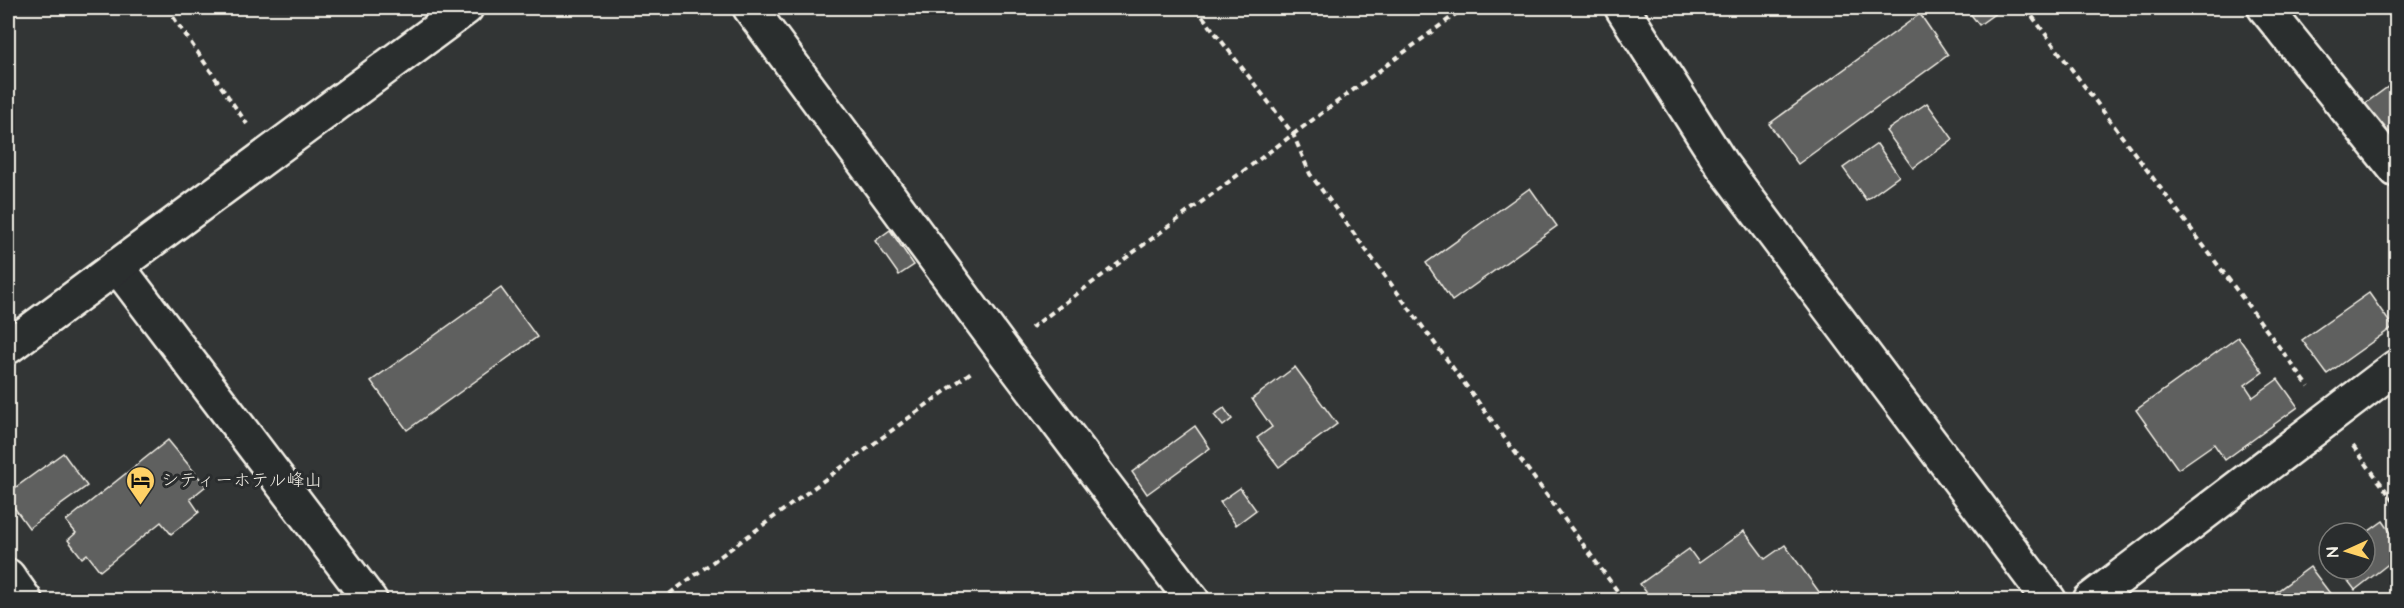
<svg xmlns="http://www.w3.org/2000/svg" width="2404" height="608" viewBox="0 0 2404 608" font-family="'Architects Daughter','Klee One',sans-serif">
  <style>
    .building { fill: #5f605f; stroke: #f4f1e8; stroke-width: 1.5 }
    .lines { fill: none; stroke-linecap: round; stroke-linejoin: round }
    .minor-casing { stroke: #f4f1e8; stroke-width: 38 }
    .path { stroke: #f4f1e8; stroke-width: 4; stroke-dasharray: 6 4.5; stroke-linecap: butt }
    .minor { stroke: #2a2d2e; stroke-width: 33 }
    .labels { text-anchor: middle; stroke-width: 6; stroke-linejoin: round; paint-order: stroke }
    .poi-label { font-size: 18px; fill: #f4f1e8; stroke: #2a2d2e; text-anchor: start }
  </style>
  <rect width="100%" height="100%" fill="#323535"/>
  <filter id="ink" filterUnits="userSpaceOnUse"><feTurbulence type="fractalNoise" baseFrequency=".0167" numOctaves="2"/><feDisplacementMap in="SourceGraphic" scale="12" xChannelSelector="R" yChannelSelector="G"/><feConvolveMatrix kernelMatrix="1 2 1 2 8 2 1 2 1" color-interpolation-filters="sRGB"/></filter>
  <g filter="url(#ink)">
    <g class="building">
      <path d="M1966,8h33l1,2 -21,15z"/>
      <path d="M1920,14l28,41 -150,109 -29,-40z"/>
      <path d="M2396,81v47l-11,8 -22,-31z"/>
      <path d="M1927,103l26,36 -40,29 -27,-37z"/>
      <path d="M1877,144l22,32 -33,24 -23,-32z"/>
      <path d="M1530,188l27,38 -105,75 -26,-38z"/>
      <path d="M890,230l24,35 -15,10 -24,-34z"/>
      <path d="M501,288l36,49 -130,93 -36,-49z"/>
      <path d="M2369,293l24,34 -66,47 -25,-34z"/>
      <path d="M2238,337l25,35 -18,13 8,12 25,-18 20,28 -73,53 -11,-16 -36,25 -42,-59z"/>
      <path d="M1295,367l42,57 -58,43 -22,-29 15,-11 -20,-28z"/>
      <path d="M1224,408l8,11 -9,7 -9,-11z"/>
      <path d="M1195,426l15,22 -63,46 -15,-22z"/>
      <path d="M168,440l38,46 -16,13 9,13 -28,22 -10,-12 -61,49 -13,-17 -5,4 -14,-18 8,-7 -10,-12z"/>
      <path d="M63,453l24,33 -58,42 -21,-29v-6z"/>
      <path d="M1240,488l16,22 -20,15 -16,-23z"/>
      <path d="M2383,521l13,19v18l-41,32 -16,-21h26v-35z"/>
      <path d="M1744,531l21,28 20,-14 40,55h-173l-12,-16 49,-35 10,14z"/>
      <path d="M2310,567l25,33h-70z"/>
      <path d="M749,594l4,6h-13z"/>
    </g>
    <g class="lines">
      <defs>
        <g id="minor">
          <path d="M750,8l252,341 190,251"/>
          <path d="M1622,8l100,157 327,435"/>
          <path d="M2265,8l131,162"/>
          <path d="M117,266l253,334"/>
          <path d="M8,347l458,-339"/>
          <path d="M8,576l17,24"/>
          <path d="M2090,600l306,-233"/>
        </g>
      </defs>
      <use href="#minor" class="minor-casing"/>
      <g class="path">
        <path d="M167,8l80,116"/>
        <path d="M1196,8l97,126 17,40 314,426"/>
        <path d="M2026,8l283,379"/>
        <path d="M1031,328l433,-320"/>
        <path d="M2353,446l43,58"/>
        <path d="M661,600l313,-230"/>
      </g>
      <use href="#minor" class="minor"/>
    </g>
  </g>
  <defs>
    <symbol id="hotel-pin" viewBox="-11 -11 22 30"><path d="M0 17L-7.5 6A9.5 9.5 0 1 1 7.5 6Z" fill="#ffd166" stroke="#2a2d2e"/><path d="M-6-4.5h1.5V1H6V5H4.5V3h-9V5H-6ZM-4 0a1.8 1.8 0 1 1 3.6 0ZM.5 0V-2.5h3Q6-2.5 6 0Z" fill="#111"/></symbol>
  </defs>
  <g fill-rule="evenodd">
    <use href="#hotel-pin" x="124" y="464" width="33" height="45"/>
  </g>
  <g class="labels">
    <g class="poi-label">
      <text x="161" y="486">シティーホテル峰山</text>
    </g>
  </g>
  <rect width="2404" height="608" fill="none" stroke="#2a2d2e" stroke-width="30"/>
  <rect x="15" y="15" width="2374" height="578" fill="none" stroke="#f4f1e8" stroke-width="2" filter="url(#ink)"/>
  <g transform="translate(2347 551) rotate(266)"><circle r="28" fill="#2a2d2e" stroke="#7b7b78" stroke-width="1.5"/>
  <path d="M0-4.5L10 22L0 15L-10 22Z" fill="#ffd166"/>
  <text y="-9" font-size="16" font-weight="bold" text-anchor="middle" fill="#f4f1e8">N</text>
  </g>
</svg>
